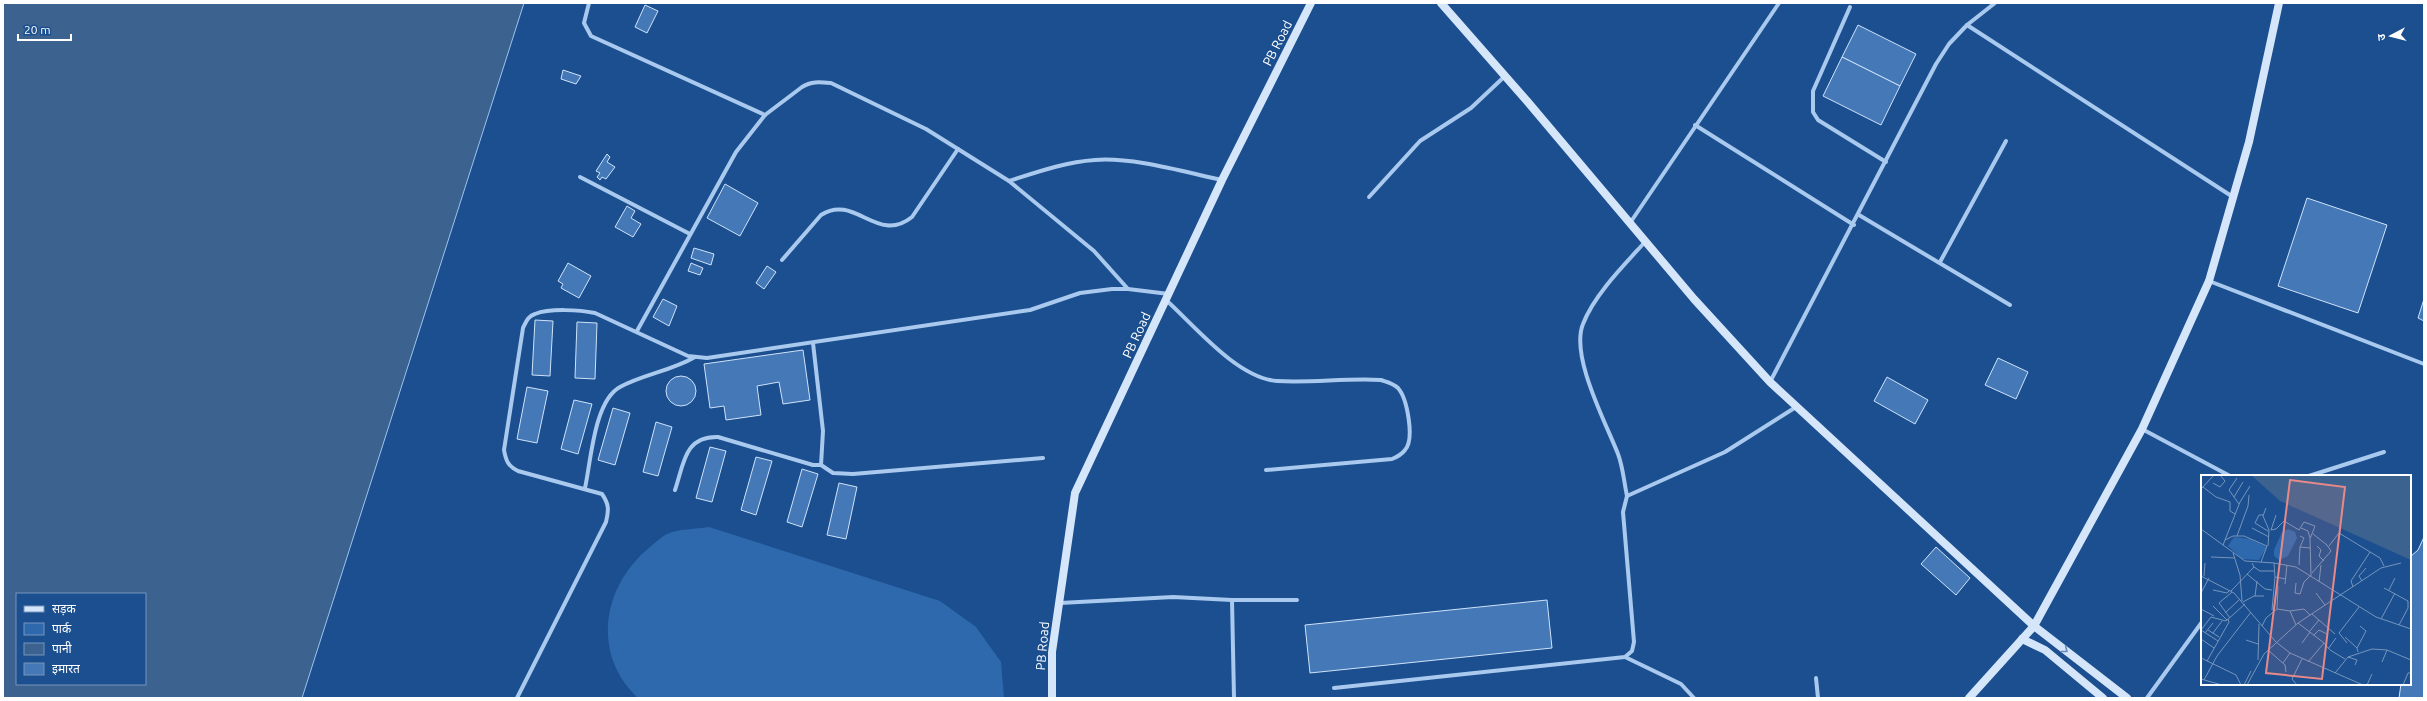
<svg xmlns="http://www.w3.org/2000/svg" width="2427" height="701" viewBox="0 0 2427 701" font-family="Ubuntu,'Noto Sans Devanagari',sans-serif">
  <style>
    .green { fill: #2e69ad }
    .water { fill: #3c6290; stroke: #9cc4f0; fill-rule: evenodd }
    .building { fill: #4478b7; stroke: #cfe3fa }
    .lines { fill: none; stroke-linecap: round; stroke-linejoin: round }
    .street { stroke: #a9c9ee; stroke-width: 4 }
    .secondary { stroke: #d6e6fa; stroke-width: 8 }
    .oneway { stroke: #668bba }
    .labels { text-anchor: middle; stroke-width: 3; stroke-linejoin: round; paint-order: stroke }
    .street-label { font-size: 13px; fill: #fff; stroke: #1b4f8f }
    .inset-road { fill: none; stroke: #7695bc; stroke-width: 1 }
    .view { fill: #e88989; fill-opacity: 0.15; stroke: #e88989; stroke-width: 2 }
    .inset-edge { fill: none; stroke: #fff; stroke-width: 2 }
  </style>
  <rect width="100%" height="100%" fill="#1b4f8f"/>
  <path class="green" d="M709,527l231,74 36,26 25,35 3,36h-366c-47,-44 -36,-112 12,-151 5,-4 11,-10 17,-13 11,-5 29,-5 42,-7z"/>
  <path class="water" d="M3,3h521l-222,695h-299zM17,594h128v90h-128z"/>
  <g class="building">
    <path d="M645,5l13,6 -11,22 -12,-6z"/>
    <path d="M1858,25l58,29 -16,32 -58,-29z"/>
    <path d="M1842,57l58,29 -19,39 -58,-29z"/>
    <path d="M563,70l18,6 -5,8 -15,-5z"/>
    <path d="M607,154l3,3 -3,5 8,5 -9,12 -4,-2 -2,3 -3,-3 3,-4 -4,-2z"/>
    <path d="M725,184l33,19 -18,33 -33,-18z"/>
    <path d="M2307,198l80,27 -29,88 -80,-27z"/>
    <path d="M627,206l8,5 -4,7 10,6 -8,13 -18,-10z"/>
    <path d="M694,248l20,6 -3,11 -20,-7z"/>
    <path d="M568,263l23,13 -12,22 -18,-10 2,-4 -5,-3z"/>
    <path d="M691,263l12,5 -3,7 -12,-4z"/>
    <path d="M767,266l9,6 -12,17 -8,-6z"/>
    <path d="M663,299l14,7 -8,20 -16,-9z"/>
    <path d="M2424,299v22l-6,-3z"/>
    <path d="M535,320l18,1 -3,55 -18,-1z"/>
    <path d="M577,322l20,1 -2,56 -20,-1z"/>
    <path d="M803,350l7,50 -27,4 -4,-22 -22,4 4,29 -35,5 -2,-14 -14,2 -6,-44z"/>
    <path d="M1998,358l30,14 -12,27 -31,-14z"/>
    <circle cx="681" cy="391" r="15"/>
    <path d="M1887,377l41,23 -13,24 -41,-23z"/>
    <path d="M527,387l21,4 -11,52 -20,-4z"/>
    <path d="M574,400l18,4 -14,50 -17,-5z"/>
    <path d="M613,408l17,5 -15,52 -17,-5z"/>
    <path d="M656,422l16,5 -14,49 -15,-4z"/>
    <path d="M710,447l16,4 -14,51 -16,-4z"/>
    <path d="M756,457l16,4 -16,54 -15,-5z"/>
    <path d="M802,469l16,5 -16,53 -15,-5z"/>
    <path d="M839,483l18,4 -11,52 -19,-4z"/>
    <path d="M2424,537v161h-25l2,-14h9v-127l8,-7z"/>
    <path d="M1936,547l34,31 -14,17 -35,-31z"/>
    <path d="M1547,600l5,48 -242,25 -5,-48z"/>
  </g>
  <g class="lines">
    <g class="street">
      <path d="M589,3l-5,20 7,13 174,79"/>
      <path d="M1850,7l-37,84v21l5,8 68,42"/>
      <path d="M1967,25l28,-22"/>
      <path d="M1695,125l159,100"/>
      <path d="M580,177l110,57"/>
      <path d="M1009,181c28,-9 56,-19 86,-21 38,-3 89,12 127,20"/>
      <path d="M1369,197l51,-56 51,-33 34,-32"/>
      <path d="M1859,215l151,90"/>
      <path d="M1630,223l149,-220"/>
      <path d="M782,260l39,-45c34,-22 56,30 91,2l46,-68"/>
      <path d="M1940,262l66,-121"/>
      <path d="M2209,281l215,83"/>
      <path d="M1166,300c29,26 71,78 111,81 35,2 69,-3 104,-1 6,2 12,3 17,8 9,10 17,51 7,62 -3,4 -8,7 -13,9l-126,11"/>
      <path d="M637,331l99,-179 29,-37 37,-28c9,-6 18,-5 29,-4l95,46 83,52 85,70 34,38"/>
      <path d="M1770,382l166,-318 13,-20 18,-19 266,172"/>
      <path d="M2142,429l88,47"/>
      <path d="M821,465l12,8 20,1 190,-16"/>
      <path d="M2309,476l75,-24"/>
      <path d="M585,488c6,-27 9,-87 35,-101 24,-13 51,-16 75,-30"/>
      <path d="M675,490c9,-26 9,-54 43,-53l95,28h8l2,-34 -10,-88"/>
      <path d="M1627,496c-3,-14 -4,-29 -9,-42 -12,-31 -48,-98 -35,-130 11,-29 41,-59 62,-82"/>
      <path d="M1232,600l2,98"/>
      <path d="M1060,603l113,-6 59,3h65"/>
      <path d="M1625,657l56,27 13,14"/>
      <path d="M1816,678l2,20"/>
      <path d="M1334,688l291,-31 7,-6 2,-9 -11,-130 4,-16 98,-44 71,-45"/>
      <path d="M517,698l89,-176c3,-12 3,-18 -4,-28l-84,-23c-10,-5 -12,-10 -14,-21l19,-122c3,-6 5,-12 12,-14 15,-6 45,-4 60,-1l93,43 19,2 323,-48 50,-17 32,-4h16l41,5"/>
      <path d="M2147,698l55,-76"/>
    </g>
    <g class="secondary">
      <path d="M1441,3l86,98 167,198 76,83 264,244 93,72"/>
      <path d="M2022,639l23,11 58,48"/>
      <path d="M1052,698v-46l23,-159 147,-313 89,-177"/>
      <path d="M1969,698l65,-72 108,-197 67,-148 40,-139 30,-139"/>
    </g>
  </g>
  <defs><path id="oneway-chevron" d="M-2-3.5L2.5 0L-2 3.5" fill="none" stroke-width="1.6" stroke-linecap="round" stroke-linejoin="round"/></defs>
  <use class="oneway" href="#oneway-chevron" transform="translate(2065 650) rotate(38)"/>
  <g class="labels">
    <g class="street-label">
      <text transform="translate(1277 43) rotate(-63)" y="5">PB Road</text>
      <text transform="translate(1136 335) rotate(-65)" y="5">PB Road</text>
      <text transform="translate(1042 646) rotate(-85)" y="5">PB Road</text>
    </g>
  </g>
  <g transform="translate(2201 475)">
    <rect width="210" height="210" fill="#1b4f8f"/>
    <path d="M87,54l7,3 2,6 -9,18 -9,4 -5,-4v-6l8,-18zM33,62l16,2 17,8 -8,13 -17,-1 -14,-13z" fill="#2e69ad"/>
    <path d="M50,0h160v85l-131,-59z" fill="#3c6290"/>
    <path class="inset-road" d="M36,3l-8,12 10,14M12,8l7,4 5,-6 -5,-6M2,12l13,10 14,5v9l5,3M0,14l13,-14M33,22l9,-15M65,33l-3,8 6,14 -1,16M62,40h-4l-4,8 13,8M51,53l17,9M100,53l7,3 2,7M0,54l44,32 29,2 22,4 80,50 35,12M70,55l5,-1 8,-8 15,9 5,-8 11,4 -5,13 1,37M70,55l5,-15M36,61l11,-30 1,-11M99,61l4,2 -4,9 10,1M24,65l8,-4h11l23,10 -6,16M22,70l17,-43 10,-16M116,71l4,4 -2,6 5,5M128,71l10,-13 41,25 4,8M32,78l7,22 2,26M10,82l24,1M73,88l1,14 11,2M98,90l1,-18M53,92l6,4h15M111,98l19,-22 -4,-6 -14,-11M46,99l18,15 7,1M0,101l33,17 42,49 14,11 73,32M3,101l1,-13M161,106l-3,-5 7,-8M118,107l2,-17M95,108l-1,10 5,1 4,-12 6,-6M84,109l2,-19M152,112l-2,-6 19,-29M183,113l24,13v7l-9,17M12,115l14,3 3,-3M188,115l6,-12M30,116l23,-24 -2,-4M0,118l8,-15M115,118l9,12M54,121l2,-15M42,127l11,-6h10M12,131l14,14M0,134l13,7M76,134l13,2 6,14M71,135l3,-33M89,136l14,-2 6,6M24,138l15,-14M111,139l23,20M29,143l-11,-15 13,-11M180,144l14,-26M97,148l26,20 -16,19M61,151l4,-8 11,-9 1,-23M0,155l10,-13 15,4 19,-17M0,155l17,11M7,155l11,7M108,157l10,-12M4,158l8,-10M12,158l9,-12M113,160l5,-5 8,4M144,162l12,11M0,164l13,9M45,165l12,4M101,168l8,-11M123,168l6,7 15,9M146,168l-8,-10 20,-26M127,174l8,-11M67,175l17,15 1,7M157,177l-1,-4 9,-17 -6,-5M147,182l9,3 -2,5M0,183l35,17 5,10M57,185l1,-36M6,186l22,-39 -1,-3M181,187l5,-12M82,188l7,-10M134,198l13,-16 24,-8 15,1 24,10M0,204l21,6M3,205l13,-24 34,-44M43,210l7,-14M46,210l17,-31 34,-31 83,-55 20,-5M96,210l-5,-6 10,-20M166,210l5,-11M202,210l5,-12h3"/>
    <path class="view" d="M89,5l55,7 -23,192 -56,-6z"/>
    <rect width="210" height="210" class="inset-edge"/>
  </g>
  <rect width="2427" height="701" fill="none" stroke="#ffffff" stroke-width="8"/>
  <rect x="16" y="593" width="130" height="92" fill="#1b4f8f" stroke="#7695bc"/>
  <rect x="24" y="606" width="20" height="6" fill="#d6e6fa" stroke="#7695bc"/>
  <text x="52" y="613" font-size="12" fill="#ffffff">सड़क</text>
  <rect x="24" y="623" width="20" height="12" fill="#2e69ad" stroke="#7695bc"/>
  <text x="52" y="633" font-size="12" fill="#ffffff">पार्क</text>
  <rect x="24" y="643" width="20" height="12" fill="#3c6290" stroke="#7695bc"/>
  <text x="52" y="653" font-size="12" fill="#ffffff">पानी</text>
  <rect x="24" y="663" width="20" height="12" fill="#4478b7" stroke="#7695bc"/>
  <text x="52" y="673" font-size="12" fill="#ffffff">इमारत</text>
  <g transform="translate(2391 36) rotate(263)" stroke="#1b4f8f" stroke-width="3" paint-order="stroke">
  <path d="M0-3L7 15L0 10L-7 15Z" fill="#ffffff"/>
  <text y="-6" font-size="11" font-weight="bold" text-anchor="middle" fill="#ffffff">उ</text>
  </g>
  <path d="M18 34v6h53v-6" fill="none" stroke="#ffffff" stroke-width="2"/>
  <text x="24" y="34" font-size="12" fill="#ffffff" stroke="#1b4f8f" stroke-width="3" paint-order="stroke">20 m</text>
</svg>
